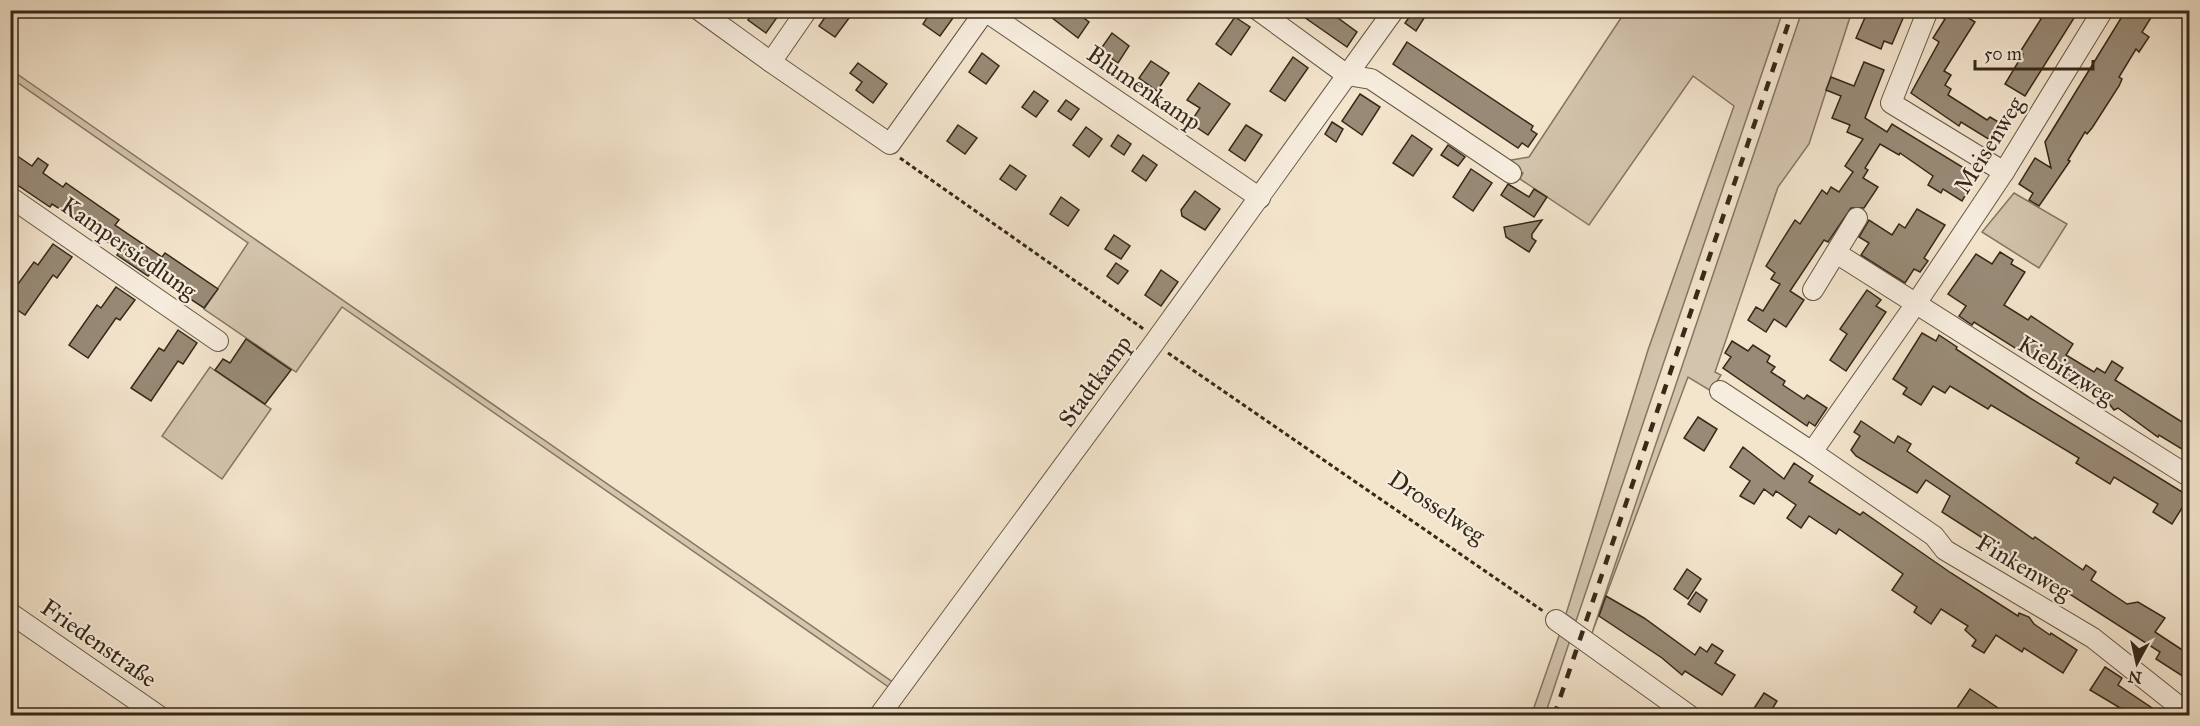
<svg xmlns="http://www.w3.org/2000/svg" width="2200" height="726" viewBox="0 0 2200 726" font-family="'IM FELL Great Primer',serif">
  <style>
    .green { fill: #d3c4ad; stroke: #847662; stroke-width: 1.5 }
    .building { fill: #988a76; stroke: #362918; stroke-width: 1.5 }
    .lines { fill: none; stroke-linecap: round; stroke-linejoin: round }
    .minor-casing { stroke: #655845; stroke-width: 22 }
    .path { stroke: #362918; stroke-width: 3; stroke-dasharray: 4.5 3; stroke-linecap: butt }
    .minor { stroke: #f7edde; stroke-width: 20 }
    .rail { stroke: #362918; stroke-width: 4.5; stroke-dasharray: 10 10; stroke-linecap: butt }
    .labels { text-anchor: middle; stroke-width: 4.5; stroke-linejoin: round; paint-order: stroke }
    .street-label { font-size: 24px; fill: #362918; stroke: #f7edde }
  </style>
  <rect width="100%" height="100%" fill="#f3e4cc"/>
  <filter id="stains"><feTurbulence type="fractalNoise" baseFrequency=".00333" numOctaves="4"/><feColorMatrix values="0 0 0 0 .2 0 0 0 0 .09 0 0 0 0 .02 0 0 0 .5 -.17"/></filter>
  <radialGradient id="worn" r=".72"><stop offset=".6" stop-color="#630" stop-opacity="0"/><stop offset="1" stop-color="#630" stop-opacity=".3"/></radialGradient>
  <g class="green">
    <path d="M1610,11h173l-207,610 -10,-7 82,-264 86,-244 -41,-30 -104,149 -69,-46 3,-6 -17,-12 23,-4 92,-139z"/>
    <path d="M1802,11h50l-43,133 -31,43 -63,185 6,3 -10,16 -23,-14 -96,256z"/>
    <path d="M10,69l884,614 -4,5 -548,-381 -46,65 -92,-63 44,-66 -237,-165z"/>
    <path d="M2014,193l53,31 -28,44 -57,-36z"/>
    <path d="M210,367l61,42 -49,70 -60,-43z"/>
    <path d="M1560,633l10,7 -25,75 -14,1z"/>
  </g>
  <g class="building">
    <path d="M754,10h17l7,6 -12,17 -18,-13z"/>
    <path d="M830,10h25l-20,27 -16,-11z"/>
    <path d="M932,10h10l11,8 -13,18 -17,-12z"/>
    <path d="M1042,10h31l16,12 -11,16z"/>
    <path d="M1294,10h33l30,22 -10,15z"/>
    <path d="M1414,10h15l-13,21 -11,-8z"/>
    <path d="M1875,10h16l13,6 -12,28 -8,-3 -3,8 -25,-11 11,-25 6,2z"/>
    <path d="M1940,10h16l19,12 -31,49 7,4 -6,10 6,4 -3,6 39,25 3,-3 15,9 -10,17 -34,-21 -2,4 -48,-33 28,-51 -6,-4 12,-19 -6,-3z"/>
    <path d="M2028,10h51l-54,86 -20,-12 18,-30 -3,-2 21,-33z"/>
    <path d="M2126,10h17l9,6 -10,16 7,5 -10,15 -3,-3 -17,28 3,2 -3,7 -27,42 -5,6 -2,-2 -17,28 2,1 -31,45 -10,-6 4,-7 -14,-9 16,-26 16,10 -6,-26z"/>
    <path d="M1235,17l15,10 -19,28 -15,-11z"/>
    <path d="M1112,33l17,13 -11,17 -18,-13z"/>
    <path d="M1407,42l126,84 -2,4 6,4 -9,13 -6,-4 -4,5 -125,-84z"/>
    <path d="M982,53l17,13 -13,18 -17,-12z"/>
    <path d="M1293,57l15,11 -23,33 -15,-10z"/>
    <path d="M1151,61l18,12 -12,18 -18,-13z"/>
    <path d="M1864,62l20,8 -19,48 22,14 5,-8 85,52 -15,25 -19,-12 -2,4 -13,-8 5,-9 -33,-23 -1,2 -19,-11 -15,24 3,2 -5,8 15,9 -14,21h-13l-23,34 -4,-2 -34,51 14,9 -18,27 -12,-8 -8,13 -18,-12 8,-13 7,4 17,-27 -9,-5 4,-6 -9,-7 29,-46 5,4 22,-34 5,4 4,-7 8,5 14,-20 -8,-6 18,-27 -16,-7 3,-7 -18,-7 9,-22 -15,-6 5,-13 23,9z"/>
    <path d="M858,63l29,21 -14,19 -17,-13 6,-8 -12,-9z"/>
    <path d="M1199,83l31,21 -22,31 -18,-12 10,-15 -13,-8z"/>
    <path d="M1034,91l14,10 -12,16 -14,-10z"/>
    <path d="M1360,94l20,13 -18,28 -20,-14z"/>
    <path d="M1066,100l13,9 -8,11 -13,-9z"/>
    <path d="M1332,122l11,7 -7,13 -11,-8z"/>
    <path d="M958,125l19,13 -12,16 -18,-13z"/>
    <path d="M1246,125l16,10 -17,26 -16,-11z"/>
    <path d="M1086,127l16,12 -13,18 -16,-12z"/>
    <path d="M1118,135l13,9 -7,11 -13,-9z"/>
    <path d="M1412,135l20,14 -19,27 -20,-13z"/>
    <path d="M1448,145l17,12 -7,9 -17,-11z"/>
    <path d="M10,151l22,15 6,-8 10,7 -5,8 20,14 3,-4 53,37 -4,5 47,32 3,-4 53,36 -14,19 -53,-35 -3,3 -31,-21 3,-4 -47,-34 -21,-13 -2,3 -40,-27z"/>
    <path d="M1143,155l14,10 -11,16 -14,-10z"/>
    <path d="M1010,165l16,11 -10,14 -16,-11z"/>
    <path d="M1471,169l21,14 -19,28 -20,-14z"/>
    <path d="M1508,184l21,13 5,-8 13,8 -13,20 -33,-22z"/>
    <path d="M1195,191l25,18 -15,21 -23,-14 -1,-6z"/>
    <path d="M1061,197l18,13 -11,16 -18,-12z"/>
    <path d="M1917,209l28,16 -21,33 4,3 -8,11 -6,-3 -9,14 -44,-28 8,-12 -10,-6 10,-17 23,15 7,-11 6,4z"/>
    <path d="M1542,220l-10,14v4l4,3 -7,11 -23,-15 -2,-10z"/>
    <path d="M1114,235l16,11 -9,13 -16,-10z"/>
    <path d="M53,244l19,13 -15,21 -4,-3 -28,40 -15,-10v-10l24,-33 4,3z"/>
    <path d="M2000,252l13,8 -2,4 14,8 -21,33 24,15 3,-4 42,28 -7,11 28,17 3,-4 8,5 7,-12 11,7 -8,12 75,47v27l-31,-19 -1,2 -40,-29 -4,2 -7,-9 -22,-13 -2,3 -109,-69 -2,3 -13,-9 7,-10 -18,-12 28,-40 16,10z"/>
    <path d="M1116,263l12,8 -10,13 -11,-8z"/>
    <path d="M1161,270l17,12 -17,24 -16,-11z"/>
    <path d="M116,287l19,13 -15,20 -4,-2 -28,40 -19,-13 28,-40 4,3z"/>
    <path d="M1867,290l14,10 -5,6 10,6 -40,59 -16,-11 17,-26 -7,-5z"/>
    <path d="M178,330l19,13 -14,21 -5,-3 -27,40 -20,-13 28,-40 5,3z"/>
    <path d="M1922,333l14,8 3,-6 18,12 -1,2 74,49 157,97 -2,3 2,2 -15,24 -19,-12 5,-8 -44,-27 -4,7 -34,-21 3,-5 -88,-53 -3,4 -38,-23 -5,7 -12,-7 -12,19 -18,-11 4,-6 -14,-9z"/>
    <path d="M246,339l45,31 -26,34 -50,-34 8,-11 7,4z"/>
    <path d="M1732,341l16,10 5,-6 17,11 -3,6 8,5 -4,5 14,9 -2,4 21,14 3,-4 20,13 -12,18 -6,-4 -2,4 -84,-58 8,-11 -6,-4z"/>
    <path d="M1698,417l19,12 -13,22 -20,-13z"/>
    <path d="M1861,421l33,22 4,-7 13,8 -4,7 126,88 2,-2 48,33 3,-5 10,7 -5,8 36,24 11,-2 27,16 -10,14 35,23v14l-6,8 -28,-18 4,-7 -218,-140 8,-16 -24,-16 -9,13 -61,-37 -5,-6 9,-14 -6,-4z"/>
    <path d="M1743,447l41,32 10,-16 19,13 -4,6 51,33 3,-3 88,61 67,43 1,-3 10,4 5,7 16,11 1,-2 26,17 -14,23 -39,-25 -2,4 -26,-17 -12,18 -12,-7 4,-6 -11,-10 3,-4 -27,-17 -10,15 -17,-12 3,-5 -25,-17 11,-16 -64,-45 -3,5 -27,-18 -8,12 -14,-10 9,-13 -20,-14 -3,5 -9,-7 -10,15 -14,-8 10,-15 -20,-14z"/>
    <path d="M1687,569l14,10 -13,20 -14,-10z"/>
    <path d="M1696,592l11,8 -7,12 -12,-8z"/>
    <path d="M1606,596l38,22 51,37 5,-8 7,5 5,-8 11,7 -8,12 20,12 -13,20 -37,-24 -3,4 -20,-17 -63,-42z"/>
    <path d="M2105,667l17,11 -4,7 46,31h-46l4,-7 -32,-19z"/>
    <path d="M1970,689l40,27h-41l-12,-8z"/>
    <path d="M1764,693l13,8 -9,15h-19z"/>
  </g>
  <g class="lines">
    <defs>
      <g id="minor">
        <path d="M699,10l72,52"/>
        <path d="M807,10l-36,52 119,82 95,-133 275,187"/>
        <path d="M1258,10l89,65 24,4 140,94"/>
        <path d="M1928,10l-37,93 113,69"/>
        <path d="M2103,10l-99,162 -89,133 -103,147 122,84 11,14 148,88 97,77"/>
        <path d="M10,197l208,144"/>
        <path d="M1836,253l354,224"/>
        <path d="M1813,290l44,-72"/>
        <path d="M1720,391l92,61"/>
        <path d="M10,613l149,103"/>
        <path d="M1556,620l134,96"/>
        <path d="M879,716l275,-373 240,-333"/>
      </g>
    </defs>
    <use href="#minor" class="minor-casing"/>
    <g class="path">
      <path d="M900,158l245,172"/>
      <path d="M1168,353l375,258"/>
    </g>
    <use href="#minor" class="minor"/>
    <path class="rail" d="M1554,716l239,-706"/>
  </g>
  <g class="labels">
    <g class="street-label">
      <text transform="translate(1144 88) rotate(34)" y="8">Blumenkamp</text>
      <text transform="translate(1989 145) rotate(-58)" y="8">Meisenweg</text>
      <text transform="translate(129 248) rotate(35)" y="8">Kampersiedlung</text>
      <text transform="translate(2066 370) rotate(32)" y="8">Kiebitzweg</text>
      <text transform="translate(1095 381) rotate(-54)" y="8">Stadtkamp</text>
      <text transform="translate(1437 507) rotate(34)" y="8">Drosselweg</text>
      <text transform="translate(2024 567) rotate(31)" y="8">Finkenweg</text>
      <text transform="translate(99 643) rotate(35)" y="8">Friedenstraße</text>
    </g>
  </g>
  <rect width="2200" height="726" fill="none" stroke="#f3e4cc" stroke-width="36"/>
  <rect x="12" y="12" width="2176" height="702" fill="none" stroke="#362918" stroke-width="3"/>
  <rect x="18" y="18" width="2164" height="690" fill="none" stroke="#362918" stroke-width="1.5"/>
  <g transform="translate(2137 663) rotate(188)" stroke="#f7edde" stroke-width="4.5" paint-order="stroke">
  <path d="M0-4.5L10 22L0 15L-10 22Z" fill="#362918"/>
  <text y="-9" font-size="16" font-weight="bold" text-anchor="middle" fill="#362918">N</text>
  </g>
  <path d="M1975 60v9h118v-9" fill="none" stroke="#362918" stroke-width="3"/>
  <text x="1984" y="60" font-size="18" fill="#362918" stroke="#f7edde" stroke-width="4.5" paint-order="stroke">50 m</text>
  <rect width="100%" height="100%" filter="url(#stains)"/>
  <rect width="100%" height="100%" fill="url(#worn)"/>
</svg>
